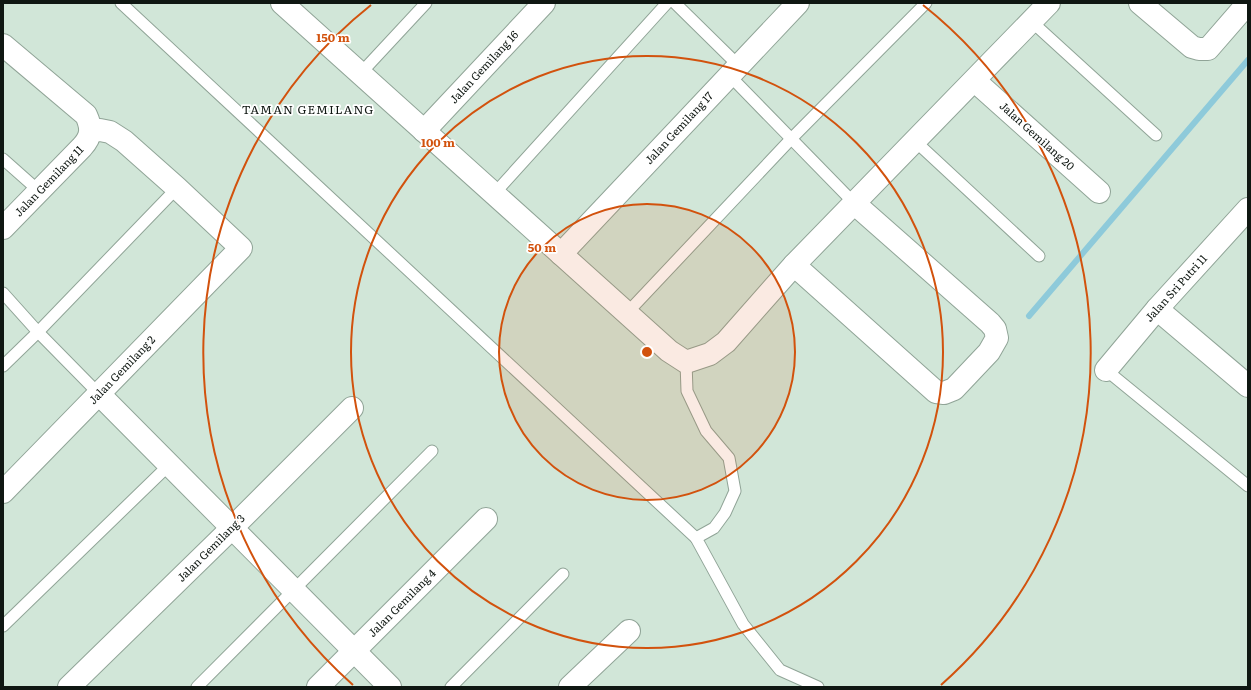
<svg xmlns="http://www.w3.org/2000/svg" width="1251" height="690" viewBox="0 0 1251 690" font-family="Literata,serif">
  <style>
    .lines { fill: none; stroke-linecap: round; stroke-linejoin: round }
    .stream { stroke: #8ecada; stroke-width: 6 }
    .service-casing { stroke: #90a497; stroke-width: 13 }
    .minor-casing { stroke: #90a497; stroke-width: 24 }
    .service { stroke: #fff; stroke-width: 11 }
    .minor { stroke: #fff; stroke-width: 22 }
    .ring { fill: none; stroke: #d2520d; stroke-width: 2 }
    .labels { text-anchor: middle; stroke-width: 3.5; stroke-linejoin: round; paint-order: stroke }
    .street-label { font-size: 11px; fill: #0f1712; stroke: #fff }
    .neighbourhood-label { font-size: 12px; letter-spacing: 1px; fill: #0f1712; stroke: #fff }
    .centre { fill: #d2520d; stroke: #fff; stroke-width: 2 }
    .ring-label { font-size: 12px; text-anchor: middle; font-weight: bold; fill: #d2520d; stroke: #fff; stroke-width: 3.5; stroke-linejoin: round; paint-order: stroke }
  </style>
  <rect width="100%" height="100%" fill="#d1e6d8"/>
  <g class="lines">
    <path class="stream" d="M1029,316l219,-256"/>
    <defs>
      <g id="service">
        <path d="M121,3l575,535"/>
        <path d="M675,3l63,62"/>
        <path d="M1031,21l125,114"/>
        <path d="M360,74l66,-71"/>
        <path d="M729,75l126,129"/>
        <path d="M915,141l124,115"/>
        <path d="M3,159l36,32"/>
        <path d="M494,194l173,-191"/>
        <path d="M3,293l35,39 61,62"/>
        <path d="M627,313l164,-174 135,-136"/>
        <path d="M686,362l1,29 19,40 23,27 6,33 -10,22 -11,15 -18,10 47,86 37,46 38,17"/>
        <path d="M3,366l35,-34 139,-144"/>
        <path d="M1106,370l142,116"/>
        <path d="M3,626l166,-161"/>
        <path d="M197,687l235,-236"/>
        <path d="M451,687l112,-113"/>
      </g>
      <g id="minor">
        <path d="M282,3l387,348 17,11 24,-8 16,-12 68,-77 255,-262"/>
        <path d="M1140,3l52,44 7,2h9l40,-46"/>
        <path d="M3,45l83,70c6,13 6,21 -4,32l-79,81"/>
        <path d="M975,81l124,111"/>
        <path d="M424,131l120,-128"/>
        <path d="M561,254l237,-251"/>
        <path d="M794,265l142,127 8,1 10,-4 35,-37 8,-14 -2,-9 -5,-6 -135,-119"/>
        <path d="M1157,309l91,77"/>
        <path d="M1106,370l51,-61 91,-100"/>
        <path d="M99,394l291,293"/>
        <path d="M3,492l238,-244 -64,-60 -53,-47 -14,-9 -10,-2 -9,1"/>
        <path d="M69,687l163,-159 120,-120"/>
        <path d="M318,687l168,-168"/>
        <path d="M570,687l59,-56"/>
      </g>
    </defs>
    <use href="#service" class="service-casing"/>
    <use href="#minor" class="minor-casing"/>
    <use href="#service" class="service"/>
    <use href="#minor" class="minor"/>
  </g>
  <circle cx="647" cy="352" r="148" fill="#d2520d" fill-opacity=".12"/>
  <g class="ring">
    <circle cx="647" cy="352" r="148"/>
    <circle cx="647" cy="352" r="296"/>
    <path d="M353 685A444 444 0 0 1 371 5M923 5A444 444 0 0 1 941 685"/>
  </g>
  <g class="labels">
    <g class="street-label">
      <text transform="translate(484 67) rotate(-47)" y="4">Jalan Gemilang 16</text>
      <text transform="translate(679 128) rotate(-47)" y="4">Jalan Gemilang 17</text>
      <text transform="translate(1037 136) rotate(42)" y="4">Jalan Gemilang 20</text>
      <text transform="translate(49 181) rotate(-46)" y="4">Jalan Gemilang 11</text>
      <text transform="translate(1176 288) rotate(-48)" y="4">Jalan Sri Putri 11</text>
      <text transform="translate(122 370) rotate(-46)" y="4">Jalan Gemilang 2</text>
      <text transform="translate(211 548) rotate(-45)" y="4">Jalan Gemilang 3</text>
      <text transform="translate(402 603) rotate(-45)" y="4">Jalan Gemilang 4</text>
    </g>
    <g class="neighbourhood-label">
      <text x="308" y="114">TAMAN GEMILANG</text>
    </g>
  </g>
  <circle cx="647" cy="352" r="6" class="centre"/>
  <g class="ring-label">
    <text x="333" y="42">150 m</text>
    <text x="438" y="147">100 m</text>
    <text x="542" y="252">50 m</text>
  </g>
  <rect width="1251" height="690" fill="none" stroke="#0f1712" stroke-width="8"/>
</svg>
